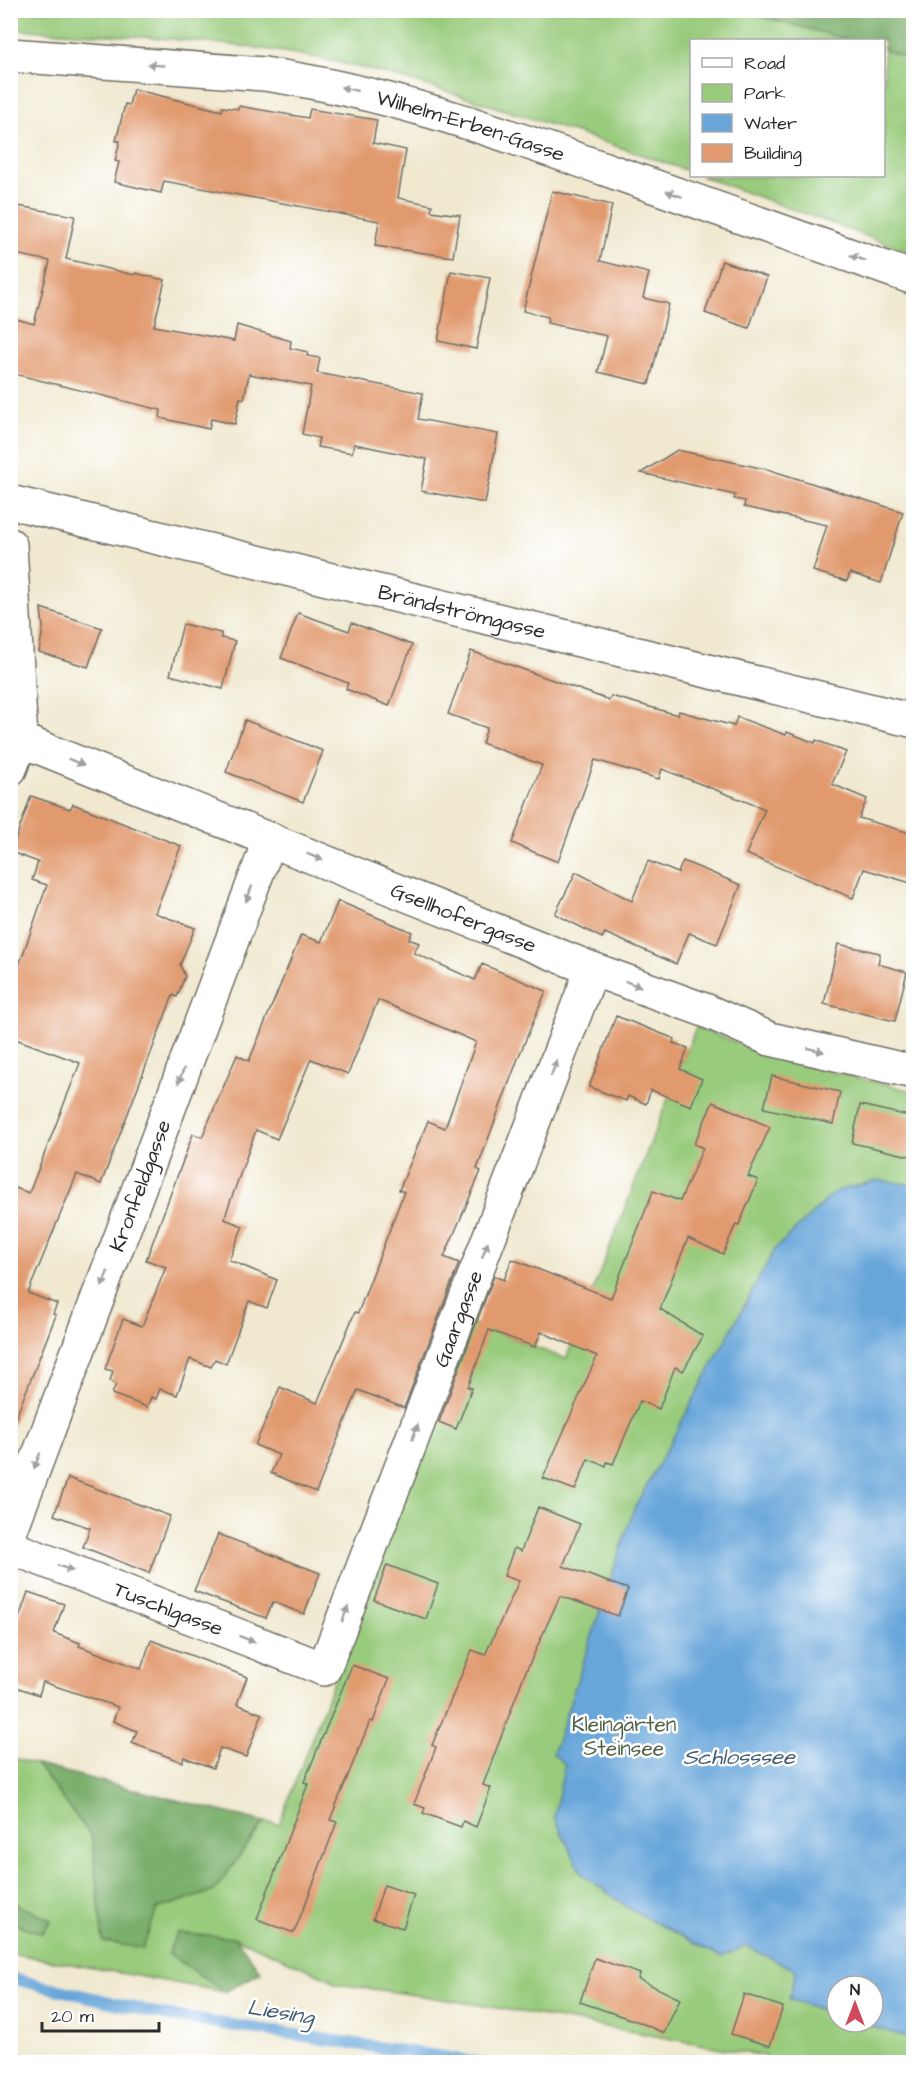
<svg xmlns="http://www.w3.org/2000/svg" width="924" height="2073" viewBox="0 0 924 2073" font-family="'Architects Daughter',sans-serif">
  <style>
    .green { fill: #98cb7c; stroke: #627b54; stroke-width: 1.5; fill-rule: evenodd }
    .forest { fill: #7aaf6c; stroke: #526d4c; stroke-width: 1.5 }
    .water { fill: #68a6da; stroke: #4a6882; stroke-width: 1.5 }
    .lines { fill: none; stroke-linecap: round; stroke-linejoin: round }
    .stream { stroke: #68a6da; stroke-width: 12 }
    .building { fill: #e19a6e }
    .street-casing { stroke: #706e65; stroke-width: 36 }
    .street { stroke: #fff; stroke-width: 33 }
    .oneway { fill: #a0a0a0 }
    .labels { text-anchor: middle; stroke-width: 5; stroke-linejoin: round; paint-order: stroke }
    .street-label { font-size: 21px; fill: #2b2b2b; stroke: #fff }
    .park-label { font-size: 21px; fill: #516347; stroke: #fff }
    .water-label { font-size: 22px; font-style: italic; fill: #435c71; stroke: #fff }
  </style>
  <rect width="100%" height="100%" fill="#fff"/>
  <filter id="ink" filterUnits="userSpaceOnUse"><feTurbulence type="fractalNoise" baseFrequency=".0167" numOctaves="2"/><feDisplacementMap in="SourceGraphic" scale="12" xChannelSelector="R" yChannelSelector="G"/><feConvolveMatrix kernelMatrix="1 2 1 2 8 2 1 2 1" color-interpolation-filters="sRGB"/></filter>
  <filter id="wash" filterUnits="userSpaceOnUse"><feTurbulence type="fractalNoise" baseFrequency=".008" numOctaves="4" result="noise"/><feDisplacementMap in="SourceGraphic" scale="24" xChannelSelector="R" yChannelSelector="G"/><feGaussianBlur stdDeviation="1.35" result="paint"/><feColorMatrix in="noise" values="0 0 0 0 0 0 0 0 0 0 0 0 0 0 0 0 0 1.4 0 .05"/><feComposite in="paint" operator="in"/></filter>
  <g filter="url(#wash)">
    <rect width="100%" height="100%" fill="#f0e9d0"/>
    <g class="green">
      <path d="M10,11h844l59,15v227l-212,-77h183v-136h-192l-1,132c-62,-22 -126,-43 -189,-63 -68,-22 -136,-43 -206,-55 -94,-16 -191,-19 -285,-25z"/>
      <path d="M696,1027l87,33 130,31v971h-144l-5,-6c-142,-26 -285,-54 -429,-72l-5,-5 -94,-41 -68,15 57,39 -214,-39v-30l30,10 10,-13 -40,-18 -1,-145 27,8 55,72 11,105 40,5 13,-38 58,-18 50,-69 15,2 192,-501 95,36zM837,1986h36v36h-36z"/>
      <path d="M10,2054h1l77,8h-77z"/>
    </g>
    <g class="forest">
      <path d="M740,11h173v49l-29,-10v-10h-34z"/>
      <path d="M37,1765l227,57 -50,69 -57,18 -14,39 -40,-6 -11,-105z"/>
      <path d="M11,1902l40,18 -9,13 -31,-10z"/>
      <path d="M177,1933l59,5 25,34 -36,20 -57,-39z"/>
    </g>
    <path class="water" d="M879,1180l34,5v854l-56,-17h16v-36h-36v29l-48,-16 7,-29 -50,-24 -25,11 -91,-48 -48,-35 -28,-57 11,-53 -12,-10 80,-243 142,-262 61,-58z"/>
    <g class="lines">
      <path class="stream" d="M10,1978l154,37 312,47"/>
    </g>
    <g id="blocks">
      <g class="building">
        <path d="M133,89l89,22 1,-4 15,2 1,-3 69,12 2,-9 67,11 -4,23 33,7 -8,48 34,7 -1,6 29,4 -7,42 -78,-11 4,-25 -215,-40 -3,12 -47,-11 5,-20 -4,-1 5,-20h-4l9,-37 4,1z"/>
        <path d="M552,191l60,14 -12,56 49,12 -6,25 26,6 -20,80 -51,-12 9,-36 -60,-13 1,-6 -25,-6z"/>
        <path d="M18,206l57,10 -9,43 68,16 1,-2 30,7 -11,46 80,15 3,-16 54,16 -1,7 18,4 -1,4 13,2 -3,15 106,20 -5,26 80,15 -13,69 -64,-12 6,-32 -73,-15 -2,9 -35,-6 2,-9 -17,-4 9,-48 -62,-12 -5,25 -4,-1 -5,26 -24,-5 -2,10 -49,-11 1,-8 -151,-37v-56l24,7 16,-63 -40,-8v-14z"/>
        <path d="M722,261l45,16 -18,51 -44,-15z"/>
        <path d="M451,271l39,7 -14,71 -38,-8z"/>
        <path d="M677,450l93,20 133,42 -22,71 -31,-10 -3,8 -34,-10 14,-46 -83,-18 1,-6 -11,-2 1,-4 -94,-22z"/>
        <path d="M41,608l61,20 -14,39 -49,-15 4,-24z"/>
        <path d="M298,613l51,18 3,-8 60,22 -23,61 -43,-17 2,-6 -67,-25z"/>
        <path d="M183,624l38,9v5l14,3 -12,48 -53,-14z"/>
        <path d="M471,651l138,49 2,-4 67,19 1,-4 55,15 3,-9 49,18 1,-3 28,11 1,-3 30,12 -14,32 35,15 -8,19 55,16v50l-50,-15 -11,29 -107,-44 19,-45 -103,-40 -3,10 -64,-19 -37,102 -46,-19 30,-78 -60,-22 5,-15 -39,-14z"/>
        <path d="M245,720l78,31 -20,51 -77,-30z"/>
        <path d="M31,796l39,13 3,-5 108,42 -26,67 40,15 -15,37 5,11 -8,21 -4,-2 -72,189 -24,-10 -49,119 29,11 -4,10 3,1 -43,110h-3v-239l19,7 51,-130 -70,-26v-78l10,4 27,-78 -15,-5 6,-18 -27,-10z"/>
        <path d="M648,861l30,12 5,-12 58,24 -24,59 -28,-11 -13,31 -71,-31 -3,5 -47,-24 21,-42 56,29z"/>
        <path d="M338,901l74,31 -3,7 10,4 -5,10 61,27 7,-16 64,27 -27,65 -42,113 4,2 -37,86 15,6 -55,145 -46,-18 -42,102 -45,-19 8,-18 -24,-10 25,-58 37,16 38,-91 3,1 46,-121 -5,-2 29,-69 17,7 31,-86 -98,-42 -30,74 -37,-15 -34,80 -21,-9 -32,89 19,7 -14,34 48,20 -10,28 -18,-7 -23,63 -11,-5 -4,8 -21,-8 -13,36 -17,-6 -4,10 -5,-2 -4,10 -35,-13 4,-10 -6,-3 3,-10 -8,-2 18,-50 19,7 24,-59 -20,-7 47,-126 9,3 35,-82 12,6 52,-126 20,7z"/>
        <path d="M838,944l42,9 -2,11 29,8 -12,49 -71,-17z"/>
        <path d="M616,1016l59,23 -2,4 15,5 -8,21 22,10 -11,27 -40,-16 -5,14 -18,-8 -2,5 -37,-14z"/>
        <path d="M772,1076l68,16 -7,32 -69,-16z"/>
        <path d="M713,1102l57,25 -22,49 10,4 -19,45 -3,-1 -13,30 -35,-16 -28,71 43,27 -20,35 -8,-4 -16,42 -19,-8 -27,63 -6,-2 -1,4 -18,-7 -13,31 -32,-12 54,-122 -56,-24 -6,15 -46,-17 -21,57 4,1 -16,41 -17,-7 55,-146 10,4 8,-21 99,39 42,-107 27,10 23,-53 -9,-4z"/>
        <path d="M860,1105l54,12v40l-62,-14z"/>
        <path d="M68,1478l102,38 -21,57 -66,-26 7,-19 -36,-13z"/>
        <path d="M538,1507l42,17 -17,42 65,23 -10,27 -58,-20 -37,82 -40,107 8,3 -15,39 -13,-6 -2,6 -38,-14 2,-5 -11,-4 22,-57 -4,-2 40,-95 13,5 34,-74 -15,-5 10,-28 7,3z"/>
        <path d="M218,1534l102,39 -16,41 -31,-12 -7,16 -72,-27z"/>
        <path d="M387,1565l51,19 -12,35 -52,-19z"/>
        <path d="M28,1592l36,12 -10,29 26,10 -1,3 62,23 10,-29 96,37 -10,27 25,10 -16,43 -26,-9 -7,20 -29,-11 -2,5 -50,-19 5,-12 -24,-10 5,-14 -75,-25 -4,13 -29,-10v-67l8,3z"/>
        <path d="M352,1665l37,14 -16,43 -3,-1 -40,99 7,2 -43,111 -37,-14 51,-135 -4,-2z"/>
        <path d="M384,1885l30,10 -11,33 -30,-9z"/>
        <path d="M595,1958l45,16 -2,5 42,20 -16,34 -25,-11 -59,-20z"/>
        <path d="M744,1994l39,13 -13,39 -39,-12z"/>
      </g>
    </g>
  </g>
  <g filter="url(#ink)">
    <use href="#blocks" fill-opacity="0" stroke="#706e65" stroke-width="1.5"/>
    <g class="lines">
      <defs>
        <g id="street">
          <path id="s1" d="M10,55l254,19c118,17 229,56 341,95 103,36 206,72 309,109"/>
          <path id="s2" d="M10,502l904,219"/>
          <path d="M10,545l11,195 -11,29"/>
          <path id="s3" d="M21,740l571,229 115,42 63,28 144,33"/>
          <path id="s4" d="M10,1532l260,-693"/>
          <path id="s5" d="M10,1547l314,122 268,-700"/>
        </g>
      </defs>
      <use href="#street" class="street-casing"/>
      <use href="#street" class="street"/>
    </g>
    <defs><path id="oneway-solid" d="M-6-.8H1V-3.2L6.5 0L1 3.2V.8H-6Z" transform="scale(1.5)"/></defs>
    <g class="oneway">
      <use href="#oneway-solid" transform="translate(156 65) rotate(-175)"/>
      <use href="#oneway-solid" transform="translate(349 89) rotate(-167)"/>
      <use href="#oneway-solid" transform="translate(674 194) rotate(-161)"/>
      <use href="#oneway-solid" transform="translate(858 258) rotate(-161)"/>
      <use href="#oneway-solid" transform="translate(76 762) rotate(22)"/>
      <use href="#oneway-solid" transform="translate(315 857) rotate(22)"/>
      <use href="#oneway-solid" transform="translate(249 894) rotate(111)"/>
      <use href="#oneway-solid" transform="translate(633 984) rotate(20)"/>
      <use href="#oneway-solid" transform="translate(816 1050) rotate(13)"/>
      <use href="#oneway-solid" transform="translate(554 1068) rotate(-69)"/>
      <use href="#oneway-solid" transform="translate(181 1076) rotate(111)"/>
      <use href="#oneway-solid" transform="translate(485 1250) rotate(-69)"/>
      <use href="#oneway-solid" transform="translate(105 1279) rotate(111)"/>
      <use href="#oneway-solid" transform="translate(415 1432) rotate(-69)"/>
      <use href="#oneway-solid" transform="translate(37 1461) rotate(111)"/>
      <use href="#oneway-solid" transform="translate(65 1568) rotate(21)"/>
      <use href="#oneway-solid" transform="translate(345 1614) rotate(-69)"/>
      <use href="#oneway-solid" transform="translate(247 1639) rotate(21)"/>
    </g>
  </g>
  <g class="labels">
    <g class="street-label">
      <text dy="7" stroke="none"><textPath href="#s1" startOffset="468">Wilhelm-Erben-Gasse</textPath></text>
      <text dy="7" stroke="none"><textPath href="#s2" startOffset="465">Brändströmgasse</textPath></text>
      <text dy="7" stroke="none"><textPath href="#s3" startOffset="477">Gsellhofergasse</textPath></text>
      <text dy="7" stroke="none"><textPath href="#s4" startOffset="370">Kronfeldgasse</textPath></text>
      <text dy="7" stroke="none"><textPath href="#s5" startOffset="712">Gaargasse</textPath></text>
      <text dy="7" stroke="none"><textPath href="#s5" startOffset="170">Tuschlgasse</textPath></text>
    </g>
    <g class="park-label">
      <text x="624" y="1731">Kleingärten<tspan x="624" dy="24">Steinsee</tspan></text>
    </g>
    <g class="water-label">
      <text x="739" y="1764">Schlosssee</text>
      <text transform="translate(281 2011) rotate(9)" y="8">Liesing</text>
    </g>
  </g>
  <rect width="924" height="2073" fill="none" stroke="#fff" stroke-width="36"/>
  <rect x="690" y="39" width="195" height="138" fill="#ffffff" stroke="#aaaaaa" stroke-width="1.5"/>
  <rect x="702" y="58" width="30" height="9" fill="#ffffff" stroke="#aaaaaa" stroke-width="1.5"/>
  <text x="744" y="69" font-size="18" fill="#2b2b2b">Road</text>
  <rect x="702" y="84" width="30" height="18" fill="#98cb7c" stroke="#aaaaaa" stroke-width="1.5"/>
  <text x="744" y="99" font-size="18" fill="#2b2b2b">Park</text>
  <rect x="702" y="114" width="30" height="18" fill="#68a6da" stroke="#aaaaaa" stroke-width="1.5"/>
  <text x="744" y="129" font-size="18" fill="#2b2b2b">Water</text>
  <rect x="702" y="144" width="30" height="18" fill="#e19a6e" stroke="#aaaaaa" stroke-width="1.5"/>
  <text x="744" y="159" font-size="18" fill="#2b2b2b">Building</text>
  <g transform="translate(855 2004)"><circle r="28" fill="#ffffff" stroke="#aaaaaa" stroke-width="1.5"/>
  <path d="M0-4.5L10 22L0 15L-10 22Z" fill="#d1495b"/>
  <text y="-9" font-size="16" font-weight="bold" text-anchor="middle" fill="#2b2b2b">N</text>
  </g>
  <path d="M42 2022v9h117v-9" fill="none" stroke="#2b2b2b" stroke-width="3"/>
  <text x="51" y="2022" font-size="18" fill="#2b2b2b" stroke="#ffffff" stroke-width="4.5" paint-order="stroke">20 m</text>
</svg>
